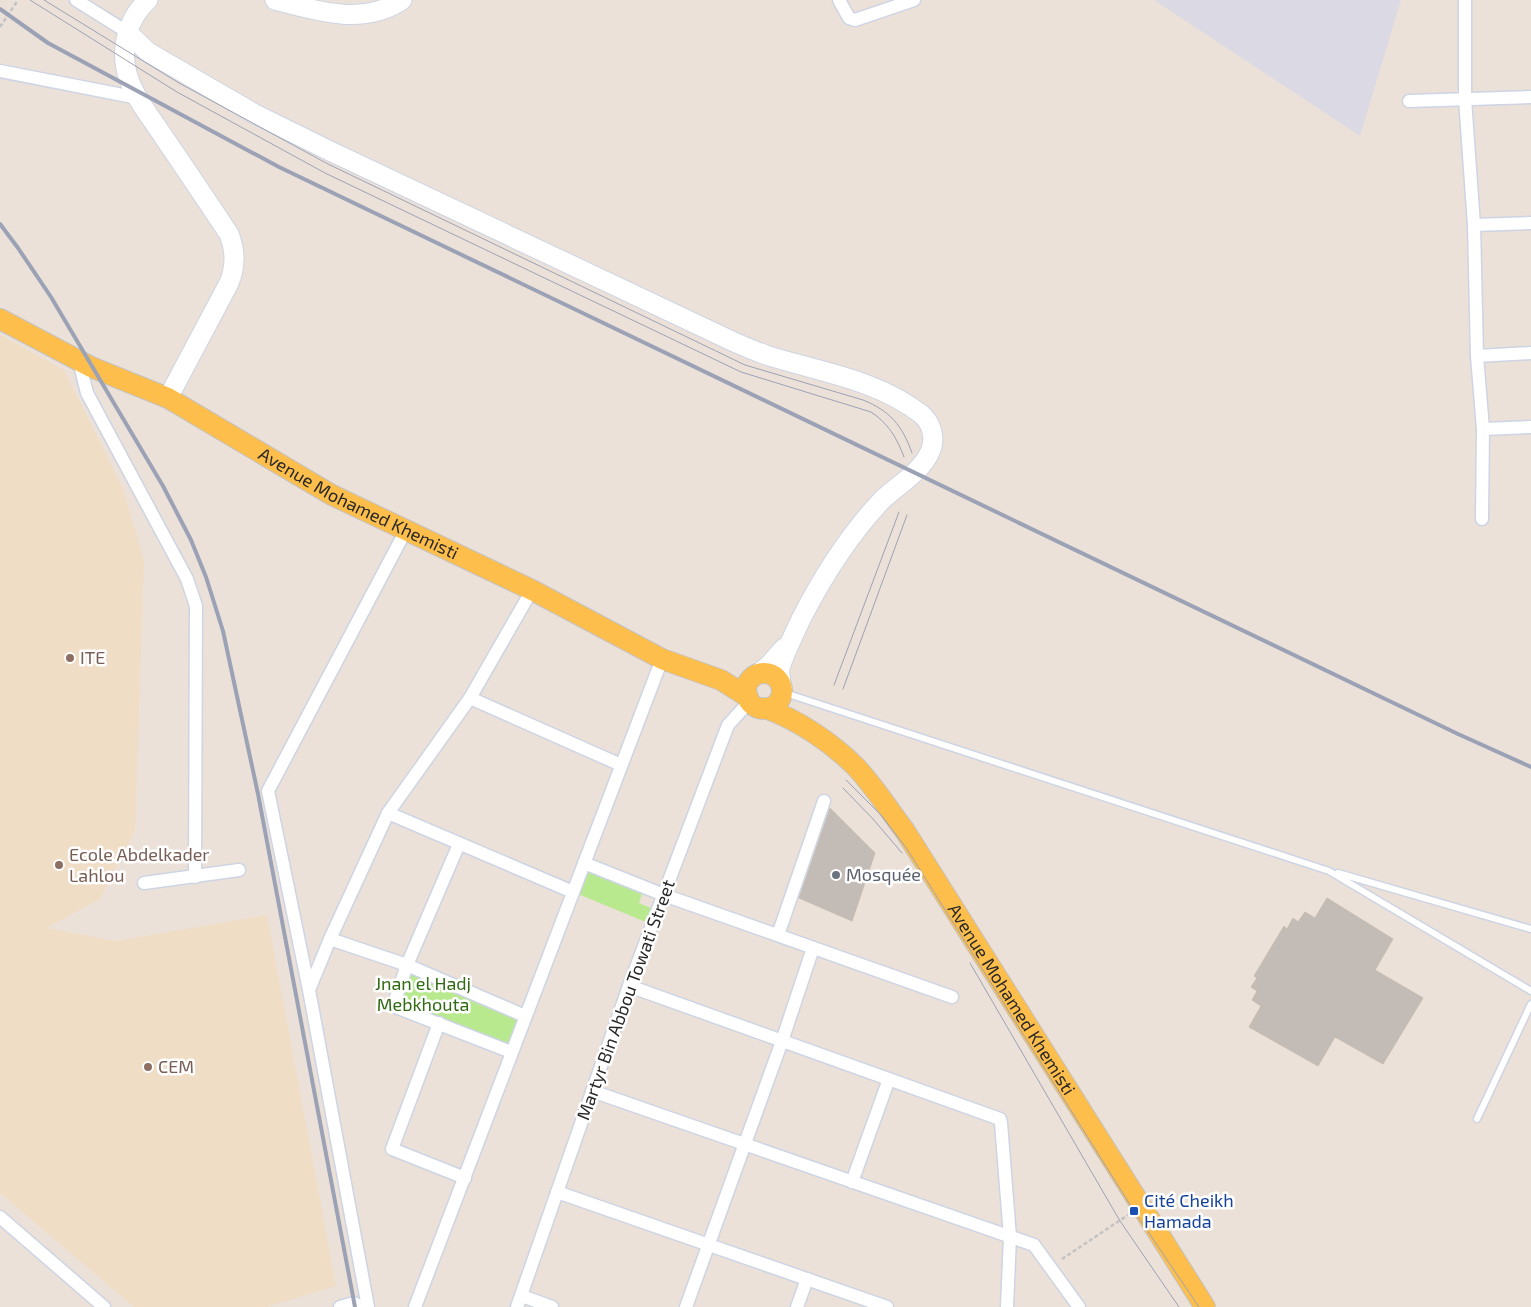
<svg xmlns="http://www.w3.org/2000/svg" width="1531" height="1307" viewBox="0 0 1531 1307" font-family="'Exo 2',sans-serif">
  <style>
    .industrial { fill: #dbdae4 }
    .education { fill: #f0ddc5 }
    .green { fill: #b8e98f }
    .building { fill: #c3bbb5; stroke: #c7bdb2 }
    .lines { fill: none; stroke-linecap: round; stroke-linejoin: round }
    .lane-casing { stroke: #cdd4e3; stroke-width: 9 }
    .street-casing { stroke: #cdd4e3; stroke-width: 15 }
    .secondary-casing { stroke: #cdd4e3; stroke-width: 21 }
    .primary-casing { stroke: #c3c3c3; stroke-width: 22 }
    .path { stroke: #c3c3c3; stroke-width: 2.5; stroke-dasharray: 4 2.5; stroke-linecap: butt }
    .lane { stroke: #fff; stroke-width: 6 }
    .street { stroke: #fff; stroke-width: 12 }
    .secondary { stroke: #fff; stroke-width: 19 }
    .primary { stroke: #fdbe4c; stroke-width: 20 }
    .tram { stroke: #9ba2b5; stroke-width: 1 }
    .rail { stroke: #9ba2b5; stroke-width: 4 }
    .education-dot { fill: #8d6e63; stroke: #fff; stroke-width: 2 }
    .worship-dot { fill: #6b7280; stroke: #fff; stroke-width: 2 }
    .transit-dot { fill: #1a4fb4; stroke: #fff; stroke-width: 2 }
    .labels { text-anchor: middle; stroke-width: 5; stroke-linejoin: round; paint-order: stroke }
    .street-label { font-size: 18px; fill: #282828; stroke: #fff }
    .education-label { font-size: 18px; fill: #785e54; stroke: #fff; text-anchor: start }
    .worship-label { font-size: 18px; fill: #5b616d; stroke: #fff; text-anchor: start }
    .park-label { font-size: 18px; fill: #306a13; stroke: #fff }
    .transit-label { font-size: 18px; fill: #164399; stroke: #fff; text-anchor: start }
  </style>
  <rect width="100%" height="100%" fill="#ece1d8"/>
  <path class="industrial" d="M1154,0h247l-41,136z"/>
  <path class="education" d="M0,335l64,35 59,119 21,71 -9,271 -35,68 -53,29 69,13 151,-26 69,371 -70,21h-132l-134,-114z"/>
  <g class="green">
    <path d="M584,863l60,24 -5,16 19,8 -5,14 -80,-33z"/>
    <path d="M407,965l118,51 -14,36 -118,-46z"/>
  </g>
  <g class="building">
    <path d="M830,808l45,45 -23,68 -53,-23z"/>
    <path d="M1327,898l66,41 -18,31 48,28 -40,66 -48,-27 -17,29 -69,-39 12,-21 -9,-6 5,-9 -6,-4 6,-9 -3,-2 30,-50 3,3 6,-11 5,4 7,-10 10,6z"/>
  </g>
  <g class="lines">
    <defs>
      <g id="lane">
        <path d="M782,692l547,179 202,120"/>
        <path d="M1338,873l193,56"/>
        <path d="M1477,1119l54,-115"/>
      </g>
      <g id="street">
        <path d="M76,0l51,32"/>
        <path d="M839,0l10,18 6,2 59,-20"/>
        <path d="M1465,0v99l9,126 3,131 6,73 -1,90"/>
        <path d="M0,71l138,27"/>
        <path d="M1409,101l122,-4"/>
        <path d="M1474,225l57,-2"/>
        <path d="M1477,356l54,-3"/>
        <path d="M79,361l8,32 100,186 9,27 -1,271"/>
        <path d="M1483,429l48,-2"/>
        <path d="M470,698l151,67"/>
        <path d="M388,813l185,79"/>
        <path d="M459,844l-52,121 -14,41 118,46"/>
        <path d="M584,863l80,32 288,102"/>
        <path d="M144,883l95,-13"/>
        <path d="M778,935l46,-134"/>
        <path d="M330,939l77,26 118,51"/>
        <path d="M629,986l371,133 1,4 9,114 -3,70"/>
        <path d="M309,990l21,-51 58,-126 82,-115 62,-108"/>
        <path d="M439,1023l-47,126 73,29"/>
        <path d="M592,1091l442,154 45,62"/>
        <path d="M852,1182l37,-103"/>
        <path d="M557,1192l330,115"/>
        <path d="M0,1217l104,90"/>
        <path d="M522,1296l30,11"/>
        <path d="M340,1307l14,-4 8,4"/>
        <path d="M368,1307l-59,-317 -41,-199 138,-261"/>
        <path d="M415,1307l247,-648"/>
        <path d="M517,1307l112,-321 99,-261 22,-24"/>
        <path d="M686,1307l96,-266 31,-93"/>
        <path d="M797,1307l10,-28"/>
      </g>
      <g id="secondary">
        <path d="M148,0c-20,18 -28,47 -21,73 6,23 23,43 36,63 22,32 44,65 66,98 7,17 7,32 0,49l-61,115"/>
        <path d="M275,0c41,11 88,26 127,0"/>
        <path d="M127,32l21,20 107,62 75,37 404,191c11,5 21,9 32,13 53,17 110,24 155,59 11,9 15,25 9,38 -9,20 -32,33 -48,48 -33,35 -59,76 -81,119 -7,16 -16,32 -21,49 -1,5 1,13 2,19"/>
        <path d="M755,676l13,-10 16,-18"/>
      </g>
      <g id="primary">
        <path id="s1" d="M0,319l91,48 77,31 164,97 200,95 130,69 59,21 27,17"/>
        <circle cx="764" cy="691" r="18"/>
        <path id="s2" d="M765,708c33,12 66,34 91,59 18,19 33,43 49,64l300,476"/>
      </g>
    </defs>
    <use href="#lane" class="lane-casing"/>
    <use href="#street" class="street-casing"/>
    <use href="#secondary" class="secondary-casing"/>
    <use href="#primary" class="primary-casing"/>
    <g class="path">
      <path d="M0,27l18,-27"/>
      <path d="M1062,1259l66,-44"/>
    </g>
    <use href="#lane" class="lane"/>
    <use href="#street" class="street"/>
    <use href="#secondary" class="secondary"/>
    <use href="#primary" class="primary"/>
    <g class="tram">
      <path d="M30,0l147,92 148,81 416,199 130,40c17,11 26,26 33,45"/>
      <path d="M44,0l135,83 149,81 417,201 118,35c27,11 39,25 49,53"/>
      <path d="M834,685l65,-173"/>
      <path d="M843,689l64,-174"/>
      <path d="M846,780l35,35 26,34 227,362 65,96"/>
      <path d="M843,788l30,31 29,34"/>
      <path d="M970,963l150,258 59,86"/>
    </g>
    <g class="rail">
      <path d="M0,9l48,34 231,124 1179,567 73,33"/>
      <path d="M0,224l18,24 33,49 112,189 28,54 15,37 17,54 35,163 97,513"/>
    </g>
  </g>
  <g class="education-dot">
    <circle cx="70" cy="658" r="5"/>
    <circle cx="59" cy="865" r="5"/>
    <circle cx="148" cy="1067" r="5"/>
  </g>
  <circle class="worship-dot" cx="836" cy="875" r="5"/>
  <rect class="transit-dot" x="1129" y="1206" width="10" height="10" rx="2.5"/>
  <g class="labels">
    <g class="street-label">
      <text dy="6" stroke="none"><textPath href="#s1" startOffset="404">Avenue Mohamed Khemisti</textPath></text>
      <text dy="6" stroke="none"><textPath href="#s2" startOffset="389">Avenue Mohamed Khemisti</textPath></text>
      <text transform="translate(626 1000) rotate(-70)" y="6">Martyr Bin Abbou Towati Street</text>
    </g>
    <g class="education-label">
      <text x="80" y="664">ITE</text>
      <text x="69" y="861">Ecole Abdelkader<tspan x="69" dy="21">Lahlou</tspan></text>
      <text x="158" y="1073">CEM</text>
    </g>
    <g class="worship-label">
      <text x="846" y="881">Mosquée</text>
    </g>
    <g class="park-label">
      <text x="423" y="990">Jnan el Hadj<tspan x="423" dy="21">Mebkhouta</tspan></text>
    </g>
    <g class="transit-label">
      <text x="1144" y="1207">Cité Cheikh<tspan x="1144" dy="21">Hamada</tspan></text>
    </g>
  </g>
</svg>
